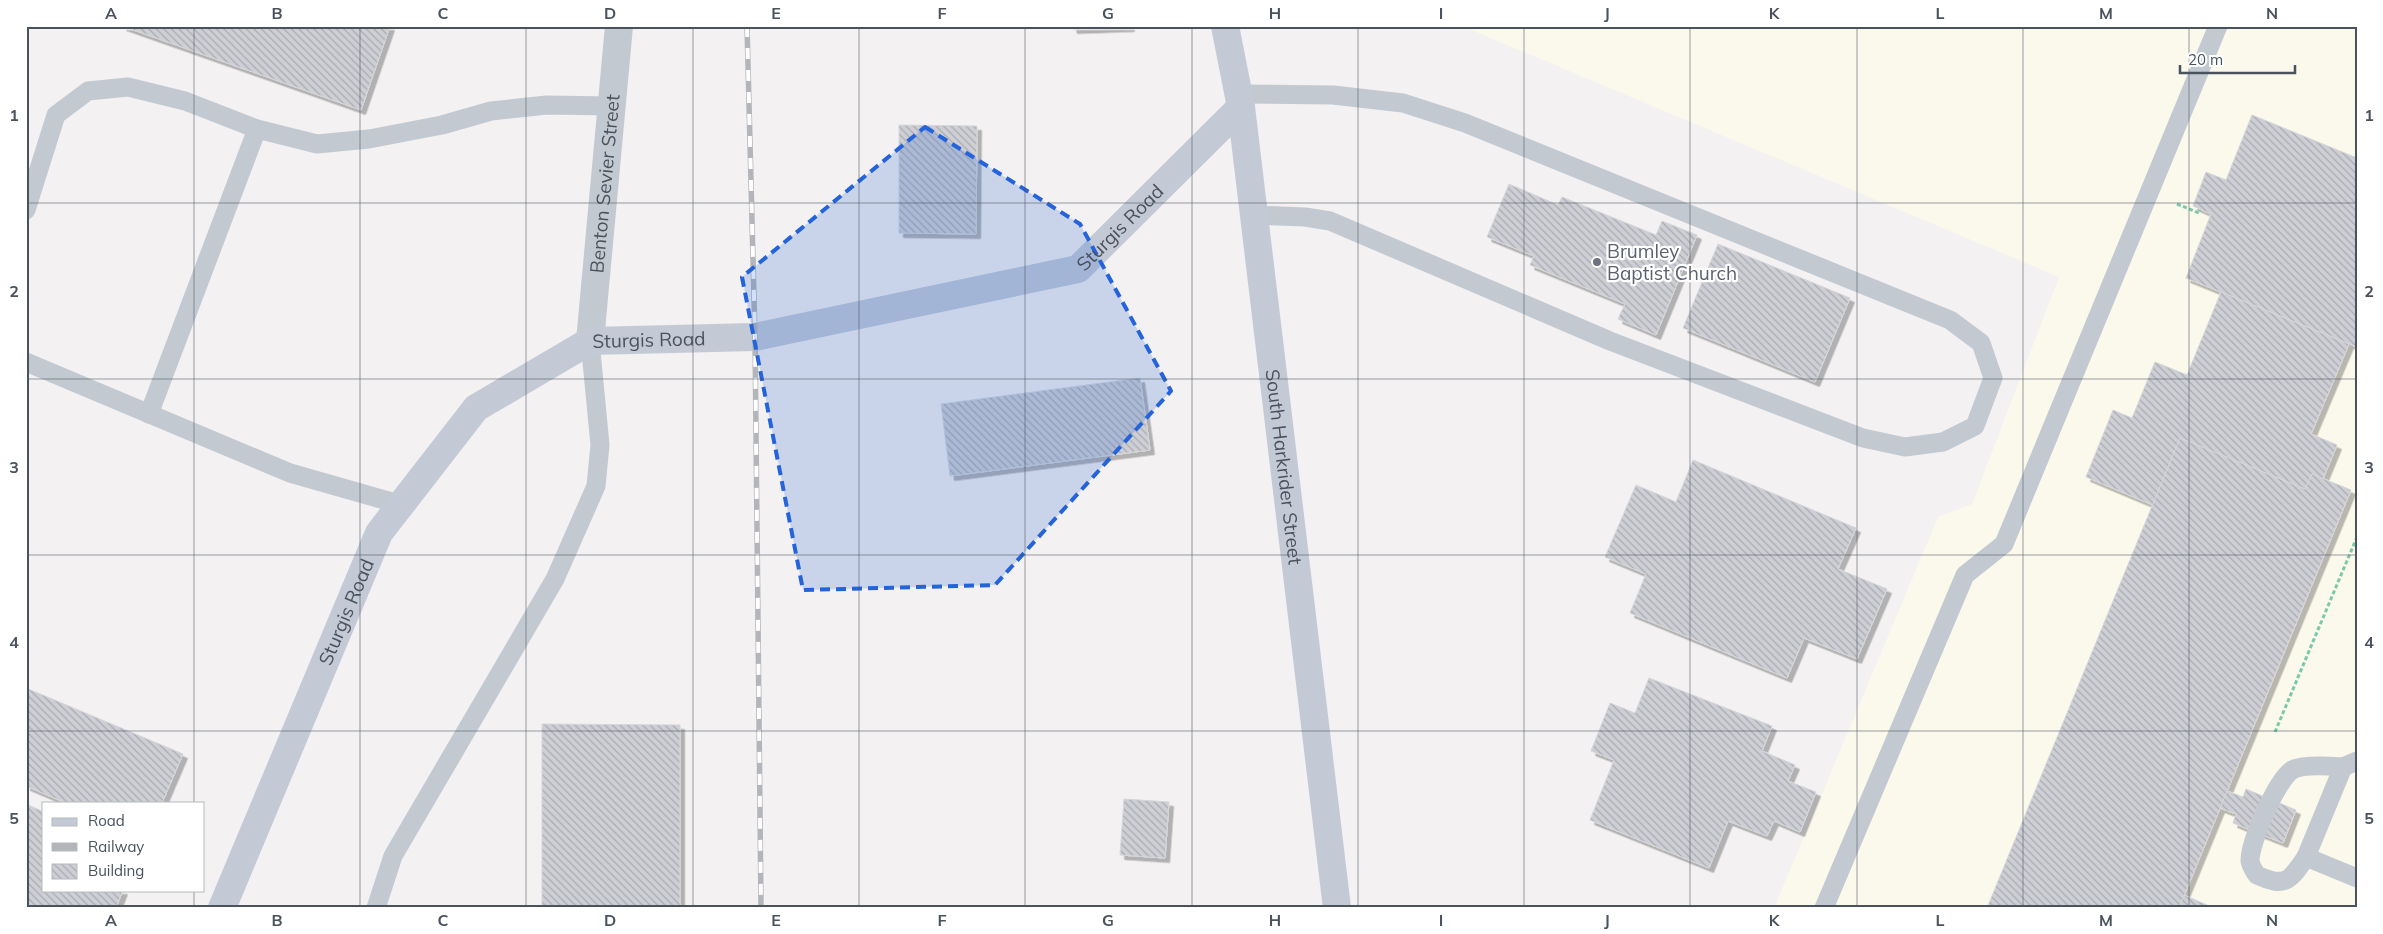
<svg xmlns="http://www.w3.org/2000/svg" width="2383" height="934" viewBox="0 0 2383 934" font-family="Mulish,sans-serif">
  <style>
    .commercial { fill: #fbf8ec }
    .building { fill: url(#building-back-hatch); stroke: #d5d6db; filter: url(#shadow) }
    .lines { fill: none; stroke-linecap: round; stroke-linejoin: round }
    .path { stroke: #7cc9aa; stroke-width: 3; stroke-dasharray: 4 2.5; stroke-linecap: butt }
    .lane { stroke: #c2c9d1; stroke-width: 19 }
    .street { stroke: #c2c9d1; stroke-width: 28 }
    .secondary { stroke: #c3cad6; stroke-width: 28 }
    .rail-casing { stroke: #b3b5ba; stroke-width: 5.5 }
    .rail { stroke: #fff; stroke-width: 4; stroke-dasharray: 11; stroke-linecap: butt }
    .marked { fill: #2463d9; fill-opacity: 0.2; stroke: #2463d9; stroke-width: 4; stroke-dasharray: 10 6; stroke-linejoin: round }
    .grid { fill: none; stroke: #49525d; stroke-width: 1; stroke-opacity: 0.55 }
    .worship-dot { fill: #6b7280; stroke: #fff; stroke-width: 2 }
    .labels { text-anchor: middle; stroke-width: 4.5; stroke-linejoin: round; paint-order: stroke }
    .street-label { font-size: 19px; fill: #49525d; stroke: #fff }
    .worship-label { font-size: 19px; fill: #5b616d; stroke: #fff; text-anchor: start }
    .neatline { fill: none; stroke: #49525d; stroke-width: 2 }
    .grid-label { font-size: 16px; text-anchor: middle; font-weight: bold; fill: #49525d }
  </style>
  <defs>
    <pattern id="building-back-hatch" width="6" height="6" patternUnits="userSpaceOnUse" patternTransform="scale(1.25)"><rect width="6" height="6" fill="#cecfd5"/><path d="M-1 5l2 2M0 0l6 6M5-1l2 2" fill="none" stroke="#a9abb0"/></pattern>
    <filter id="shadow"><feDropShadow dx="4.5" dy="4.5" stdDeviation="0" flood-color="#0004"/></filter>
  </defs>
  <rect width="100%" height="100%" fill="#f3f1f1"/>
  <path class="commercial" d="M1462,26h895v882h-583l164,-391 34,-13 87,-227z"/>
  <g class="building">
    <path d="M122,26h268l-29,84z"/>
    <path d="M1072,26h58v1l-57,2z"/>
    <path d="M2252,115l105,43v189l-171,-69 25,-64 -18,-8 13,-34 20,8z"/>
    <path d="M899,125l78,1 -1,108 -77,-1z"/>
    <path d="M1509,184l49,21 4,-8 94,38 6,-14 35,14 -41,100 -38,-16 7,-15 -95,-39 4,-9 -47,-19z"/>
    <path d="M1718,244l132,54 -35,84 -132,-54z"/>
    <path d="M2221,292l128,52 -38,90 26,11 -14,34 -11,-5 -7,15 -125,-51 -27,67 -67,-28 27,-67 19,8 23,-56 32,13z"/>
    <path d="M1140,378l10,72 -200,26 -9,-72z"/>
    <path d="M2180,438l125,51 7,-15 39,16 -172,418h-192z"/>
    <path d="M1693,460l163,68 -18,41 49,20 -30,70 -53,-21 -17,40 -157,-65 16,-39 -41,-17 31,-72 40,17z"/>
    <path d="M1649,678l123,48 -10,25 33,14 -7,16 28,11 -16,40 -26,-11 -7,15 -39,-15 -19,47 -119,-48 24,-60 -23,-9 19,-48 25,10z"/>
    <path d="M26,688l157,66 -21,49h-96l-40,-17z"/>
    <path d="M542,724l138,1v183h-138z"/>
    <path d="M2246,789l50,21 -13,33 -50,-20 3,-9 -16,-6 7,-17 16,6z"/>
    <path d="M1124,799l45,3 -4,56 -45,-3z"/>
    <path d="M26,804l18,8v78h79l-7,18h-90z"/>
    <path d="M2184,895l30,13h-35z"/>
  </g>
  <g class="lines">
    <g class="path">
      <path d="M2177,204l22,9 1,-3"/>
      <path d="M2275,732l82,-195"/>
    </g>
    <g class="lane">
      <path d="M1239,94l94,1 70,8 62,20 485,197 31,23 12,35 -18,48 -32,16 -38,5 -42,-9 -253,-97 -280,-120 -25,-4 -51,-2"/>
      <path d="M26,210l30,-95 32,-24 40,-4 57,14 72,28 60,15 52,-5 73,-14 49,-14 56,-6 64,1"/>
      <path d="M26,362l264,111 112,32"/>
      <path d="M149,414l108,-285"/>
      <path d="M2357,761l-14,6 -37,90 51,21"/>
      <path d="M2306,857c-16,24 -21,31 -49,18 -3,-4 -6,-9 -7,-14 0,-19 26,-80 42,-91 10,-6 39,-4 51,-3"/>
      <path d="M376,908l17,-52 162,-277 41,-93 4,-41 -10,-104"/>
      <path d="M1824,908l141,-333 39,-31 214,-518"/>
    </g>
    <path class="street" id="s1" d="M590,341l29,-315"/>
    <g class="secondary">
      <path id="s2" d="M1225,26l16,81 96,801"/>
      <path id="s3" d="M222,908l157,-375 97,-125 114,-67 165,-4 323,-68 163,-162"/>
    </g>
    <defs>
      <path id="rail" d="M747,26l8,311 6,571"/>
    </defs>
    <use href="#rail" class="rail-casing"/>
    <use href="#rail" class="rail"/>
  </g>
  <path class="marked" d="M925,127l155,97 91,167 -176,194 -192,5 -61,-313z"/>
  <path class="grid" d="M194,26v777M360,26v882M526,26v882M693,26v882M859,26v882M1025,26v882M1192,26v882M1358,26v882M1524,26v882M1690,26v882M1857,26v882M2023,26v882M2189,26v882M26,203h2331M26,379h2331M26,555h2331M26,731h2331M194,890v18"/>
  <circle class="worship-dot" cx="1597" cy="262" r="5"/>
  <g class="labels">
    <g class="street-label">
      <text dy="7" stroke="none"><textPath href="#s1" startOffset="158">Benton Sevier Street</textPath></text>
      <text dy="7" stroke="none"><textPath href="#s3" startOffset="1251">Sturgis Road</textPath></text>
      <text dy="7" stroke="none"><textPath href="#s3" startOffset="756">Sturgis Road</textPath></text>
      <text dy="7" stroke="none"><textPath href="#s2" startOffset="445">South Harkrider Street</textPath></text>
      <text dy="7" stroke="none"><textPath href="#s3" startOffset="321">Sturgis Road</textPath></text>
    </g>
    <g class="worship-label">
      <text x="1607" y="258">Brumley<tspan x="1607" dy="22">Baptist Church</tspan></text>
    </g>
  </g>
  <rect width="2383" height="934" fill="none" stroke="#ffffff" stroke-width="55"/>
  <rect x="42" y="802" width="162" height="90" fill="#ffffff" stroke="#b6babe"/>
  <rect x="52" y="818" width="25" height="8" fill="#c3cad6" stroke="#b6babe"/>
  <text x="88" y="826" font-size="15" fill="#49525d">Road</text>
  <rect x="52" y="843" width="25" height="8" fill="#b3b5ba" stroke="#b6babe"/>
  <text x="88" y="852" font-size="15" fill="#49525d">Railway</text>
  <rect x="52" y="864" width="25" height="15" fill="url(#building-back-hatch)" stroke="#b6babe"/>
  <text x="88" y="876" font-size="15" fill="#49525d">Building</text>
  <path d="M2180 65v8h115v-8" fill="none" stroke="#49525d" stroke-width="2.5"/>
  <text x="2188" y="65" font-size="15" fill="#49525d" stroke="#ffffff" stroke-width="4" paint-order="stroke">20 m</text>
  <rect x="28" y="28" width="2328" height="878" class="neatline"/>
  <g class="grid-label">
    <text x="111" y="19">A</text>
    <text x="277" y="19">B</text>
    <text x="443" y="19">C</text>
    <text x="610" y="19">D</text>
    <text x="776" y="19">E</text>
    <text x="942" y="19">F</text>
    <text x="1108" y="19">G</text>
    <text x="1275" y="19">H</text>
    <text x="1441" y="19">I</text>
    <text x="1607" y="19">J</text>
    <text x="1774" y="19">K</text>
    <text x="1940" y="19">L</text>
    <text x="2106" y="19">M</text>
    <text x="2272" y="19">N</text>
    <text x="14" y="121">1</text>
    <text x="2369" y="121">1</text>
    <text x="14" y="297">2</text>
    <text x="2369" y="297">2</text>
    <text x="14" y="473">3</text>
    <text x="2369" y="473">3</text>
    <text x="14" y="648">4</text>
    <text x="2369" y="648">4</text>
    <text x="14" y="824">5</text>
    <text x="2369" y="824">5</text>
    <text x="111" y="926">A</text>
    <text x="277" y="926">B</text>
    <text x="443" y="926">C</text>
    <text x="610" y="926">D</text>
    <text x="776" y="926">E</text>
    <text x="942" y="926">F</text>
    <text x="1108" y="926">G</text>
    <text x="1275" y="926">H</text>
    <text x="1441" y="926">I</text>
    <text x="1607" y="926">J</text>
    <text x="1774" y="926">K</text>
    <text x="1940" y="926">L</text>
    <text x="2106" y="926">M</text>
    <text x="2272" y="926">N</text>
  </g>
</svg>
